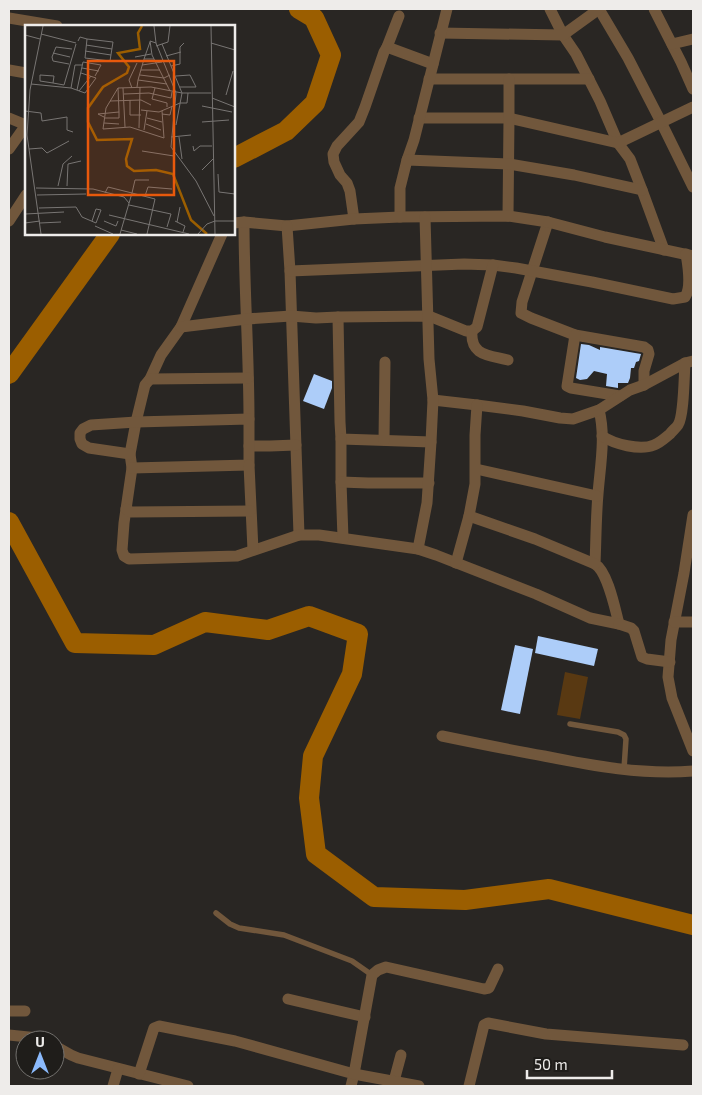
<svg xmlns="http://www.w3.org/2000/svg" width="702" height="1095" viewBox="0 0 702 1095" font-family="'Exo 2',sans-serif">
  <style>
    .green { fill: #593912 }
    .lines { fill: none; stroke-linecap: round; stroke-linejoin: round }
    .river { stroke: #9b5e00; stroke-width: 20 }
    .building { fill: #adcdf9 }
    .lane { stroke: #71573c; stroke-width: 5.5 }
    .street { stroke: #71573c; stroke-width: 11 }
    .inset-river { fill: none; stroke: #9b5e00; stroke-width: 2.5 }
    .inset-road { fill: none; stroke: #787573; stroke-width: 1 }
    .view { fill: #e8590c; fill-opacity: 0.15; stroke: #e8590c; stroke-width: 2.5 }
    .inset-edge { fill: none; stroke: #eeecea; stroke-width: 2.5 }
  </style>
  <rect width="100%" height="100%" fill="#292623"/>
  <path class="green" d="M565,672l23,5 -8,42 -23,-4z"/>
  <g class="lines">
    <g class="river">
      <path d="M234,158l52,-27 29,-28 16,-48 -17,-37 -15,-9"/>
      <path d="M9,374l101,-140"/>
      <path d="M9,522l66,121 79,2 51,-23 63,8 41,-14 49,18 -6,40 -39,82 -4,42 7,56 58,43 91,3 84,-11 144,36"/>
    </g>
  </g>
  <g class="building">
    <path d="M581,344l8,1 11,5v-3l41,7 -2,7 -3,1 -2,6h-3l-1,10 -2,5h-10v5l-12,-2 1,-12 -13,-3 -7,8 -7,1 -4,-2z"/>
    <path d="M314,374l18,7v7l-8,21 -21,-8z"/>
    <path d="M538,636l60,13 -4,17 -59,-13z"/>
    <path d="M515,645l18,4 -13,65 -19,-4z"/>
  </g>
  <g class="lines">
    <g class="lane">
      <path d="M570,724l48,8 6,3 2,4 -2,30"/>
      <path d="M216,913l14,11 9,4 45,7 68,26 20,14"/>
    </g>
    <g class="street">
      <path d="M550,9l13,26 13,19 24,47 18,42 12,16 12,31 22,60"/>
      <path d="M599,9l29,49 33,64 32,65"/>
      <path d="M654,9l27,53 12,27"/>
      <path d="M9,18l48,8"/>
      <path d="M440,33l123,2 36,-26"/>
      <path d="M672,44l21,-5"/>
      <path d="M387,47l46,17"/>
      <path d="M9,70l17,3"/>
      <path d="M429,79h160"/>
      <path d="M9,118l17,7"/>
      <path d="M419,118h90l109,25 75,-36"/>
      <path d="M9,149l17,-24"/>
      <path d="M407,160l7,-20 33,-131"/>
      <path d="M508,216l1,-98v-39"/>
      <path d="M400,217v-29l7,-28 102,4 65,11 68,15"/>
      <path d="M354,219l-4,-28 -3,-8 -7,-8 -6,-13 -1,-8 4,-8 22,-24 6,-15 19,-55 3,-5 12,-31"/>
      <path d="M9,221l17,-26"/>
      <path d="M244,222c0,66 5,132 5,197"/>
      <path d="M548,222l-26,80 -1,11 10,5 44,17 69,12 4,3 1,4 -5,17v14"/>
      <path d="M234,223l10,-1 43,4 67,-7 46,-2 108,-1 40,6 57,15 88,19"/>
      <path d="M287,226l3,45 9,264"/>
      <path d="M222,234l-41,93 -20,28 -11,24 -5,6 -9,37 -6,32 2,14 -8,55 -2,27 2,6 5,3 108,-3 62,-21h20l99,14 18,6 100,39 54,24 29,6c-4,-15 -11,-52 -24,-60 1,-23 1,-47 3,-70 2,-27 8,-57 1,-84"/>
      <path d="M290,271l174,-7 29,1 23,3 76,14 81,17 12,-2c7,-10 3,-31 1,-43"/>
      <path d="M338,317l2,105 1,17 90,3"/>
      <path d="M181,327l66,-8 44,-3 25,2 22,-1 91,-1 37,15h6l5,-4 16,-62"/>
      <path d="M472,331c-2,25 17,24 36,29"/>
      <path d="M575,335l-8,51 4,2 49,8"/>
      <path d="M150,379l98,-1"/>
      <path d="M433,400l44,5 46,6 37,7 13,1 26,-9 31,-20 14,-5 41,-22 8,-2"/>
      <path d="M602,436c12,8 38,15 52,9 6,-2 11,-7 16,-11 2,-3 6,-6 8,-9 6,-9 6,-49 7,-62"/>
      <path d="M341,439v43l2,56"/>
      <path d="M384,440l1,-78"/>
      <path d="M249,446h21l26,-1"/>
      <path d="M130,454l-41,-6 -7,-4 -2,-5v-6l3,-4 8,-4 45,-3 113,-3v46l-117,3"/>
      <path d="M249,465l4,85"/>
      <path d="M476,469l121,27"/>
      <path d="M341,482l27,1h61"/>
      <path d="M126,509l5,3 119,-1"/>
      <path d="M693,515l-9,58 -13,67 -3,37 4,21 21,53"/>
      <path d="M469,516l66,23 60,25"/>
      <path d="M418,549l9,-46 4,-61 2,-42 -4,-41 -4,-142"/>
      <path d="M456,563l13,-47 6,-32v-49l2,-30"/>
      <path d="M674,622h19"/>
      <path d="M619,624l12,4 3,3 8,26 5,2 23,3"/>
      <path d="M442,736c34,7 68,14 102,20 49,10 99,19 149,15"/>
      <path d="M288,999l77,18"/>
      <path d="M9,1011h16"/>
      <path d="M9,1035l29,3 5,2"/>
      <path d="M55,1046l16,9 7,3 110,28"/>
      <path d="M139,1074l14,-43 1,-3 5,-2 76,15 119,33 -3,12"/>
      <path d="M394,1081l7,-26"/>
      <path d="M113,1086l5,-17"/>
      <path d="M419,1086l-65,-12 18,-99 6,-5 8,-3 98,22 5,-1 9,-19"/>
      <path d="M469,1086l15,-61 4,-2 58,11 137,11"/>
    </g>
  </g>
  <g transform="translate(25 25)">
    <rect width="210" height="210" fill="#292623"/>
    <path class="inset-river" d="M117,1l-4,7 2,16 -22,4 11,14 -2,6 -24,14 -15,21v14l9,18 35,-1 -6,20 1,7 7,5 22,-1 17,4 18,46 16,14"/>
    <path class="inset-road" d="M129,1l2,17M186,1l4,208M16,9l35,9M0,10l15,4M53,16l2,-4 7,2 -2,19 25,3 3,-19 -26,-3M125,16l6,2 20,50 -5,54 25,34 18,35M125,16l2,14 18,36M186,18l24,7M137,19l20,49 -6,32M61,20l26,4M131,21l12,-4 2,-16M60,26l26,4M28,28l17,4M141,31l15,-4M110,32l16,-3M119,34l6,-17M44,39l-16,-3 -1,-4 4,-10 16,2M117,40l20,-3M146,41l9,-2v-17l4,-4M57,43l17,3M116,45h19M56,48l15,5 -11,15 -14,-5 4,-23h7M115,50l24,3 6,-3M151,51l14,-1 6,12h-16M113,55l6,-21h10M28,58l1,-7 -14,-1v6l13,2 11,2 12,-41M6,59l40,4M112,62l1,-7 29,4M93,63l-12,20 -3,21 27,-2 34,11 -2,-27M93,63l33,-1 31,6h29M93,63l1,24M98,63l2,39M107,63l-3,-8 8,-17M130,63l-3,11 15,4v4M52,65l6,-28 18,3 -6,11M54,66l12,-15M99,69l25,-1 22,5 1,-6M201,70l7,-24M187,73l23,9M105,75v15h11M85,76l31,-1 10,5M177,81l30,6M116,85l18,2 21,-9h7l1,-10M0,86l16,2 1,8 25,-4v13l6,2M137,89l8,1 2,-9M79,92l-6,-3 21,-2v6h-15M122,93l15,4M177,97l27,-2M79,98l15,1M121,99l15,6M114,103l1,-41M119,105l3,-19M146,112l20,-2M154,112l3,22M168,121l1,5 6,-5h12M4,124l13,-1 5,5 22,-12M117,126l32,5M177,145l11,-11M193,149l1,18 16,2M33,161l5,-22 9,-8M42,161l1,-22 13,-3M11,163l57,1 31,8 5,6M80,168l3,-6 24,6 -12,41M12,170l49,-1M120,171l3,-9 24,2M104,180l42,9 -4,13M14,183l37,-1 6,10 14,6 5,-13 -5,-1 -4,12M0,189l39,-2M84,190l80,19M79,196l12,5 2,-5M150,196l10,5 -2,6M190,196h20M152,197l3,-15M0,198l15,-2M15,198l21,-1M70,201l18,8M96,205l16,4M16,209l-14,-99 3,-45 13,-64M122,209l8,-35 -23,-6 3,-13h14M173,209l9,-10 8,-3"/>
    <path class="view" d="M63,36h86v134h-86z"/>
    <rect width="210" height="210" class="inset-edge"/>
  </g>
  <rect width="702" height="1095" fill="none" stroke="#eeecea" stroke-width="20"/>
  <g transform="translate(40 1055)"><circle r="24" fill="#1f1d1a" stroke="#72706d"/>
  <path d="M0-4L9 19L0 12L-9 19Z" fill="#8bbafc"/>
  <text y="-8" font-size="14" font-weight="bold" text-anchor="middle" fill="#eeecea">U</text>
  </g>
  <path d="M527 1070v8h85v-8" fill="none" stroke="#eeecea" stroke-width="2.5"/>
  <text x="534" y="1070" font-size="15" fill="#eeecea" stroke="#1f1d1a" stroke-width="4" paint-order="stroke">50 m</text>
</svg>
